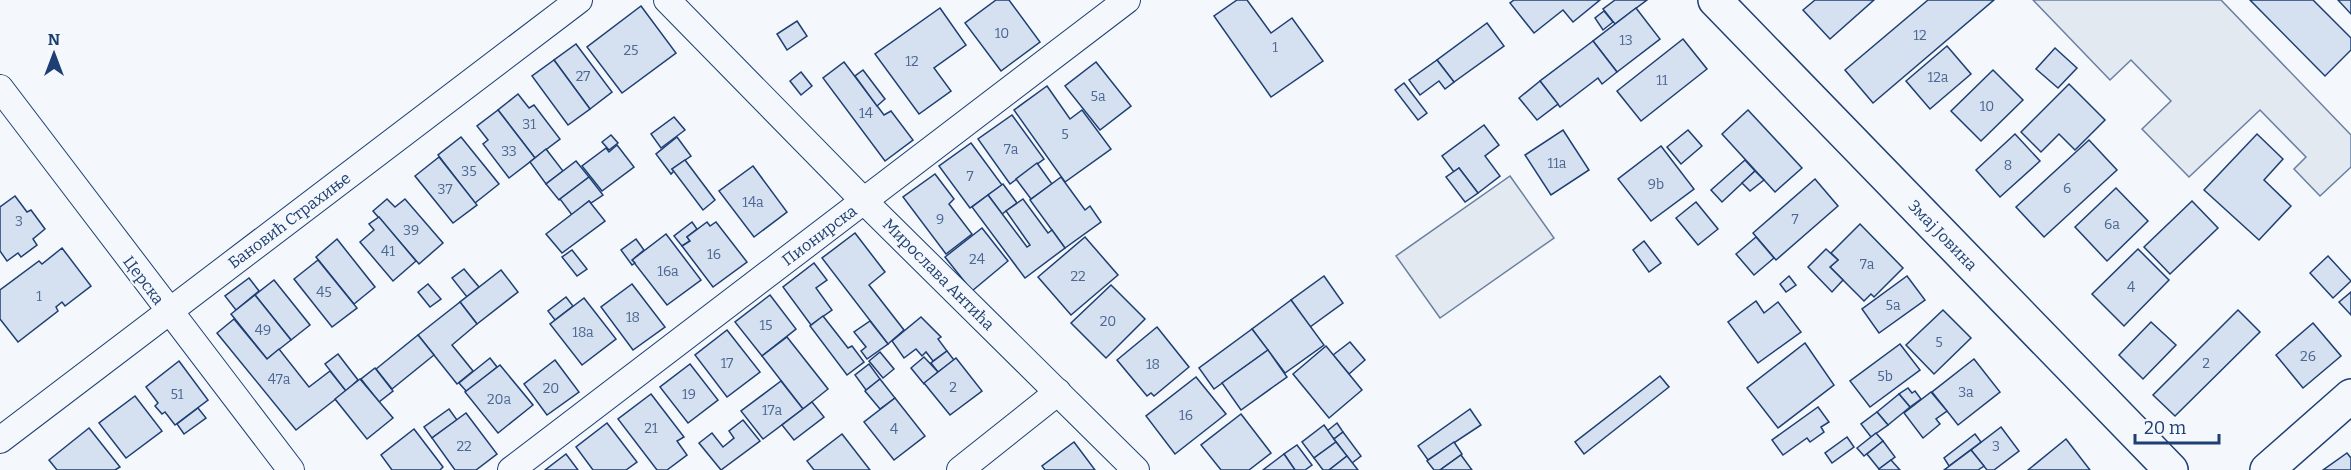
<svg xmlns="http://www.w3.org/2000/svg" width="2351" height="470" viewBox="0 0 2351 470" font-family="Bitter,serif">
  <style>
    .green { fill: #e3e9f0; stroke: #687fa3; stroke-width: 1.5 }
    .building { fill: #d5e0f0; stroke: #1d3f73; stroke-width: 1.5 }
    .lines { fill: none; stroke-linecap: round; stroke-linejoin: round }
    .street-casing { stroke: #1d3f73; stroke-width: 28 }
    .secondary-casing { stroke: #1d3f73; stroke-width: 36 }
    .street { stroke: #f4f7fb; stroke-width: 26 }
    .secondary { stroke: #f4f7fb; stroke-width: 33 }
    .labels { text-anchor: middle; stroke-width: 4.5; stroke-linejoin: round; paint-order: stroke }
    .number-label { font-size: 14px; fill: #4b6792 }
    .street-label { font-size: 16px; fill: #1d3f73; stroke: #f4f7fb }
  </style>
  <rect width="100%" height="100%" fill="#f4f7fb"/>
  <g class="green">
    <path d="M2033,0h188l130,135v32l-31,29 -26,-27 12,-12 -46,-47 -71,67 -47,-48 29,-28 -40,-41 -21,20z"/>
    <path d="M1510,176l44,62 -114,80 -44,-62z"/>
  </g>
  <g class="building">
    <path d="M996,0h13l31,42 -39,29 -36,-48z"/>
    <path d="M1237,0h10l24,33 21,-15 31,43 -52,36 -57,-81z"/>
    <path d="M1514,0h86l-27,22 -10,-12 -29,23 -24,-30z"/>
    <path d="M1615,0h32l-32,24 -12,-15z"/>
    <path d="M1815,0h59l-44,39 -27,-29z"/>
    <path d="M1928,0h66l-121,103 -28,-33z"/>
    <path d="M2250,0h63l38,38v12l-26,26z"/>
    <path d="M2338,0h13v14z"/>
    <path d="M641,6l35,47 -54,40 -35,-46z"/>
    <path d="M940,8l26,37 -32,23 17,23 -32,23 -44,-60z"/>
    <path d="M1636,8l24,31 -43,33 -24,-31z"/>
    <path d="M1604,11l9,11 -10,8 -8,-12z"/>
    <path d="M797,21l10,15 -20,14 -10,-16z"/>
    <path d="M1487,23l17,23 -50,36 -17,-22z"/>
    <path d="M1683,39l24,30 -66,52 -24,-30z"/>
    <path d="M1593,41l24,31 -15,12 -4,-6 -38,29 -20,-26z"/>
    <path d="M576,44l36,48 -22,17 -36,-49z"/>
    <path d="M1947,46l24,28 -41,35 -24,-28z"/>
    <path d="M2055,48l22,20 -19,20 -22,-19z"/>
    <path d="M554,60l36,49 -22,16 -36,-49z"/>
    <path d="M1437,60l17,22 -9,7 -6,-8 -19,14 -11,-15z"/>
    <path d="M844,62l40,53 7,-4 22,29 -28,21 -62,-83z"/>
    <path d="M1096,62l35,44 -31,24 -35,-44z"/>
    <path d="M863,70l22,29 -8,7 -22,-30z"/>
    <path d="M1993,70l30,30 -42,41 -30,-30z"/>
    <path d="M801,72l11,14 -11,9 -11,-14z"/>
    <path d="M1540,81l18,23 -21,16 -18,-22z"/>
    <path d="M1404,83l23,30 -9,7 -23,-30z"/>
    <path d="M2069,84l36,36 -30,30 -16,-16 -18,18 -20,-20z"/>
    <path d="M1047,86l23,33 12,-9 29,39 -46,33 -51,-72z"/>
    <path d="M518,94l11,14 5,-3 26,34 -25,19 -37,-48z"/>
    <path d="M498,110l37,48 -26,20 -26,-34 5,-4 -11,-14z"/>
    <path d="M1748,110l54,58 -27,24 -53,-58z"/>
    <path d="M1012,115l32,44 -34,25 -32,-45z"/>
    <path d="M674,117l11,13 -24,18 -10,-14z"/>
    <path d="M1484,125l15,20 -14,11 15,20 -22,17 -19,-25 -5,4 -12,-16z"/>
    <path d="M1563,130l26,40 -38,25 -26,-40z"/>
    <path d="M1688,130l14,16 -21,18 -14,-17z"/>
    <path d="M2015,134l25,27 -40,36 -24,-27z"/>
    <path d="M2257,134l26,25 -19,21 27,26 -32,34 -55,-50z"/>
    <path d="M611,135l7,8 -9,7 -7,-8z"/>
    <path d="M461,137l38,47 -24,19 -37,-48z"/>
    <path d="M677,137l14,19 -19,13 2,2 -3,3 -15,-20z"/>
    <path d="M2089,140l28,30 -73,67 -28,-30z"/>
    <path d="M971,143l31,42 -32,23 -31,-42z"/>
    <path d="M617,145l17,22 -32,24 -20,-25 24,-18 3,4z"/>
    <path d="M1661,146l33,43 -43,32 -33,-42z"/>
    <path d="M546,149l17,22 -17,13 -16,-22z"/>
    <path d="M439,157l38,48 -24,18 -38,-47z"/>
    <path d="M685,160l30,40 -12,10 -31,-41z"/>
    <path d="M1745,160l10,11 -33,31 -11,-12z"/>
    <path d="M576,161l13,16 -30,23 -13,-16z"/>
    <path d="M1037,163l15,21 -21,15 -15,-20z"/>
    <path d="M753,166l34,46 -33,25 -35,-46z"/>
    <path d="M1459,168l19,25 -13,9 -19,-25z"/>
    <path d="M1755,171l9,9 -14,11 -8,-8z"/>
    <path d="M935,174l19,25 -5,5 23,30 -26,20 -43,-57z"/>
    <path d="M589,177l14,18 -12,8 -2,-2 -17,14 -12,-16z"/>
    <path d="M1061,177l24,33 5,-4 11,16 -36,26 -35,-48z"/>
    <path d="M1815,179l23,27 -62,54 -23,-27z"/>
    <path d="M1003,184l14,19 -15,11 -14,-19z"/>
    <path d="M2116,188l32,33 -41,40 -32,-34z"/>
    <path d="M988,195l39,52 3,-2 -24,-34 17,-12 25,34 4,-3 13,18 -40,30 -53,-71z"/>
    <path d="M15,196l12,16 4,-2 14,19 -12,10 4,6 -16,12 -3,-4 -11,8 -7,-10v-44z"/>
    <path d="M387,199l8,8 10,-8 38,44 -24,21 -46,-53z"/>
    <path d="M589,201l16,20 -43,32 -16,-19z"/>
    <path d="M2192,201l26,27 -48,46 -26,-27z"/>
    <path d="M1696,202l22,27 -20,16 -22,-27z"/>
    <path d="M379,217l37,44 -23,20 -33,-39 14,-12 -5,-6z"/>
    <path d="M692,222l5,7 -10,8 3,4 -8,5 -8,-10z"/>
    <path d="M707,222l3,4 6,-4 31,40 -34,25 -31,-41 8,-5 -3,-4z"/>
    <path d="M1860,224l43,44 -29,29 -3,-3 -7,7 -34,-34 8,-7 -7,-7z"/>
    <path d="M982,228l26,33 -36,30 -27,-34z"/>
    <path d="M855,233l30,39 -16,13 35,45 -16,14 -66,-86z"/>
    <path d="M666,234l35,46 -34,25 -35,-45z"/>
    <path d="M1085,237l33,38 -47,40 -33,-38z"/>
    <path d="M1756,237l18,21 -20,17 -18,-21z"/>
    <path d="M337,239l38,48 -21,17 -38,-47z"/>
    <path d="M636,239l8,11 -12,10 3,3 -3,2 -11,-15z"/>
    <path d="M1644,241l17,22 -12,9 -16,-22z"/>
    <path d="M62,248l29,38 -26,20 -3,-4 -6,5 2,4 -40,31 -18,-23v-29l39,-29 3,3z"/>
    <path d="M1826,249l12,11 -8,7 13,13 -11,12 -24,-25z"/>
    <path d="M2138,249l31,31 -45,46 -32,-32z"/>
    <path d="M572,250l15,19 -10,7 -15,-19z"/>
    <path d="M2328,256l23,25 -18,17 -23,-25z"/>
    <path d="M318,260l39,48 -25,19 -38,-48z"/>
    <path d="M814,263l13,17 -11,8 16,22 -21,15 -28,-38z"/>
    <path d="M464,269l15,18 -12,10 -15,-19z"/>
    <path d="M501,270l17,22 -41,32 -17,-22z"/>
    <path d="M1324,276l19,27 -33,24 -19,-27z"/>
    <path d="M1789,276l7,9 -10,7 -6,-8z"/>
    <path d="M1907,276l18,24 -46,33 -17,-24z"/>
    <path d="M249,278l10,13 -23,19 -11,-14z"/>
    <path d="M274,280l36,45 -19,15 -36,-45z"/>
    <path d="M428,284l13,15 -11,8 -12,-15z"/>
    <path d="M632,284l33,43 -32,23 -32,-43z"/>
    <path d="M1111,285l34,34 -39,39 -35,-35z"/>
    <path d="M2351,292v23l-12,-13z"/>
    <path d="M255,295l36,45 -24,19 -36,-45z"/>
    <path d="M770,295l26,34 -34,27 -27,-34z"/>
    <path d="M566,297l7,9 -18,14 -7,-9z"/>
    <path d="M584,298l32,41 -34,26 -32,-41z"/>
    <path d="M1291,300l33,45 -39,28 -33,-44z"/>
    <path d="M1756,301l8,12 14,-11 23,30 -43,31 -30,-41z"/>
    <path d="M460,302l17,22 -25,21 21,26 -16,13 -39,-49z"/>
    <path d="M1943,310l28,28 -37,36 -28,-29z"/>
    <path d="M2238,310l22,22 -85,84 -22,-21z"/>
    <path d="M823,316l25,32 4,-2 12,16 -17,13 -37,-49z"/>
    <path d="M921,317l20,20 -3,2 9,12 -14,10 -7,-9 -4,4 -6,-7 -12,9 -12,-17z"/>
    <path d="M234,319l33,40 12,-10 30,38 21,-16 16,20 -50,39 -79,-97z"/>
    <path d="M870,321l18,23 -21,15 -6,-8 5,-4 -12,-15z"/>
    <path d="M2151,322l25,23 -33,34 -24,-24z"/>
    <path d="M2313,323l28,33 -38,32 -27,-33z"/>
    <path d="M1157,327l32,40 -35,29 -3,-3 -4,3 -30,-36z"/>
    <path d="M1252,329l16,21 -54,39 -15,-21z"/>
    <path d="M727,330l33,42 -33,25 -32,-42z"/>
    <path d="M418,335l16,20 -42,34 -16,-20z"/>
    <path d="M787,337l41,52 -25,20 -41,-53z"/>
    <path d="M1350,342l15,18 -16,14 -16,-19z"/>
    <path d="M1805,343l29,42 -56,43 -31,-40z"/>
    <path d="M1900,344l20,26 -50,37 -20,-26z"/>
    <path d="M1326,346l36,44 -33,28 -36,-44z"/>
    <path d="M1268,350l19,27 -46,33 -19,-27z"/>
    <path d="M947,351l7,9 -16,12 -7,-9z"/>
    <path d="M880,352l14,17 -11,9 -14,-17z"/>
    <path d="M338,354l20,26 -12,11 -21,-27z"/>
    <path d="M924,357l14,15 -14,12 -13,-16z"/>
    <path d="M490,358l7,9 -30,25 -8,-9z"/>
    <path d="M956,358l26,33 -32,24 -26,-32z"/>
    <path d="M1974,359l26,33 -42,33 -26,-33z"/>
    <path d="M555,360l24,32 -32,23 -23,-31z"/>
    <path d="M179,361l29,39 -33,25 -10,-13 -3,2 -7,-8 3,-3 -12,-16z"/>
    <path d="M690,364l28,36 -30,23 -28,-36z"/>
    <path d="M869,364l11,15 -14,11 -11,-15z"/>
    <path d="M500,365l33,40 -35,28 -33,-41z"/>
    <path d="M375,368l18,23 -14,11 -18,-23z"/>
    <path d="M1660,376l9,11 -85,67 -9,-12z"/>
    <path d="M1196,377l30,37 -51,40 -29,-38z"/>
    <path d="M360,379l33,39 -26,21 -32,-40z"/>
    <path d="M880,379l15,19 -15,11 -15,-18z"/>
    <path d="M781,381l22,28 -40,30 -22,-28z"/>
    <path d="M1908,388l4,5 3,-2 6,8 -11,8 -11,-13z"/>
    <path d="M1931,392l16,19 -11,8 4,5 -17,14 -19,-25z"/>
    <path d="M651,394l33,43 -7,4 10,14 -20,15h-10l-39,-51z"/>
    <path d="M1899,394l11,13 -22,18 -11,-13z"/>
    <path d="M135,396l27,35 -36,27 -27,-35z"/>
    <path d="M895,398l30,38 -31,24 -30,-38z"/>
    <path d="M812,402l12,15 -30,23 -12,-15z"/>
    <path d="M1818,407l11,15 -8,5 3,5 -14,10 -3,-4 -24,17 -11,-15z"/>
    <path d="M198,408l8,10 -22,16 -7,-10z"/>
    <path d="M449,409l8,11 -25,18 -8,-11z"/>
    <path d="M1470,409l11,16 -53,35 -10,-14z"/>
    <path d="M1877,412l11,13 -17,12 -10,-13z"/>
    <path d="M466,413l31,41 -21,16h-21l-23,-32z"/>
    <path d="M1241,414l30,39 -22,17h-28l-20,-25z"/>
    <path d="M743,420l17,21 -39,29 -22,-27 13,-10 11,14 11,-9 -5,-7z"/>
    <path d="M607,423l30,39 -11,8h-33l-17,-23z"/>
    <path d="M1337,423l6,9 -9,7 -7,-8z"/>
    <path d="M1324,425l12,17 -22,16 -12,-16z"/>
    <path d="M2001,427l18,24 -25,19h-7l-16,-20z"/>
    <path d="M89,428l31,39 -5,3h-58l-8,-10z"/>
    <path d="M414,429l29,38 -3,3h-48l-11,-15z"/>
    <path d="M1343,432l18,24 -9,7 -18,-24z"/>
    <path d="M1876,433l7,8 -19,15 -7,-8z"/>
    <path d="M842,434l28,36h-56l-7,-9z"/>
    <path d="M1975,434l6,8 -32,24 -5,-8z"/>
    <path d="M1847,437l7,10 -22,16 -7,-10z"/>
    <path d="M2066,439l24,31h-62z"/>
    <path d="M1883,441l12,16 -16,12 -12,-15z"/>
    <path d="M1074,442l21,28h-50l-3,-4z"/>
    <path d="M1336,442l11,14 -18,14h-6l-9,-12z"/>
    <path d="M1454,442l8,12 -22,16h-6l-7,-9z"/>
    <path d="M1297,445l15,20 -7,5h-10l-11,-16z"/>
    <path d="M1971,450l13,16 -6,4h-34z"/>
    <path d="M2347,453l4,5v12h-28z"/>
    <path d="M566,454l12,16h-33z"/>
    <path d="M1284,454l11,16h-32z"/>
    <path d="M1461,455l11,15h-32z"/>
    <path d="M1347,456l11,14h-29z"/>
    <path d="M1891,460l9,10h-20l-1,-1z"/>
  </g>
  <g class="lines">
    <defs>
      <g id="street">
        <path d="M667,0l197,201 272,269"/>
        <path d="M0,88l291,382"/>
        <path d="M0,440l579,-440"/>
        <path d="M511,470l616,-470"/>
        <path d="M960,470l98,-78"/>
      </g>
      <g id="secondary">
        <path d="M1715,0l456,470"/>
        <path d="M2267,470l84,-74"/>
      </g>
    </defs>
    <use href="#street" class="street-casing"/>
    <use href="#secondary" class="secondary-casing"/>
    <use href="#street" class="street"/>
    <use href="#secondary" class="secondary"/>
  </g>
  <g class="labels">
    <g class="number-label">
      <text x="1002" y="38">10</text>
      <text x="1920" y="40">12</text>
      <text x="1626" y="45">13</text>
      <text x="1275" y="52">1</text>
      <text x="631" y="55">25</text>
      <text x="912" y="66">12</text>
      <text x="583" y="81">27</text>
      <text x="1938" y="82">12a</text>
      <text x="1662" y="85">11</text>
      <text x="1098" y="101">5a</text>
      <text x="1987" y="111">10</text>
      <text x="866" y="118">14</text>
      <text x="529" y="129">31</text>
      <text x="1065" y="139">5</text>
      <text x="1011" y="154">7a</text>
      <text x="509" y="156">33</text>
      <text x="1557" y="168">11a</text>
      <text x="2008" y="170">8</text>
      <text x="469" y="176">35</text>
      <text x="970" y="181">7</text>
      <text x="1656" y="189">9b</text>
      <text x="2067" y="193">6</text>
      <text x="445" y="194">37</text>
      <text x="753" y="207">14a</text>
      <text x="940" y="224">9</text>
      <text x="1795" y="224">7</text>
      <text x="19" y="226">3</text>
      <text x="2112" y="229">6a</text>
      <text x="411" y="235">39</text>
      <text x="388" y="256">41</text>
      <text x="714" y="259">16</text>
      <text x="977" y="264">24</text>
      <text x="1867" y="269">7a</text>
      <text x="668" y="276">16a</text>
      <text x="1078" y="281">22</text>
      <text x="2131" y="292">4</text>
      <text x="324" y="297">45</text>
      <text x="39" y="301">1</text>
      <text x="1893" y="310">5a</text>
      <text x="633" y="322">18</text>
      <text x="1108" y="326">20</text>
      <text x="766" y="330">15</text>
      <text x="263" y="335">49</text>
      <text x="583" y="337">18a</text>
      <text x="1939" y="347">5</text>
      <text x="2308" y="361">26</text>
      <text x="727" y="368">17</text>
      <text x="2206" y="368">2</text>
      <text x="1153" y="369">18</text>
      <text x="1885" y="381">5b</text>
      <text x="279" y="384">47a</text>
      <text x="953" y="392">2</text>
      <text x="551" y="393">20</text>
      <text x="1966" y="397">3a</text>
      <text x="177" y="399">51</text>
      <text x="689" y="399">19</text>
      <text x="499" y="404">20a</text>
      <text x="772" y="415">17a</text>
      <text x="1186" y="420">16</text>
      <text x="651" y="433">21</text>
      <text x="894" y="434">4</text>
      <text x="464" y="451">22</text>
      <text x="1996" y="451">3</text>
    </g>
    <g class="street-label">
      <text transform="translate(289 220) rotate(-37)" y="6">Бановић Страхиње</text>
      <text transform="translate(819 235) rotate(-37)" y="6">Пионирска</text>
      <text transform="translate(1943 235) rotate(46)" y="6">Змај Јовина</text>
      <text transform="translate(939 274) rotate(45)" y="6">Мирослава Антића</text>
      <text transform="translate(144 280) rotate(53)" y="6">Церска</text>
    </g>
  </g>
  <g transform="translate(54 54)" stroke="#f4f7fb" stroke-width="4.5" paint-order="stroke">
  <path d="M0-4.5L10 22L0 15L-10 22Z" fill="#1d3f73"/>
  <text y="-9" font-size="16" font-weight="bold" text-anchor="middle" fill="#1d3f73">N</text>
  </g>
  <path d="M2135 434v9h84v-9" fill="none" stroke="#1d3f73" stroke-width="3"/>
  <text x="2144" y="434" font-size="18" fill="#1d3f73" stroke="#f4f7fb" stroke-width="4.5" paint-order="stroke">20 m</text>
</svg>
